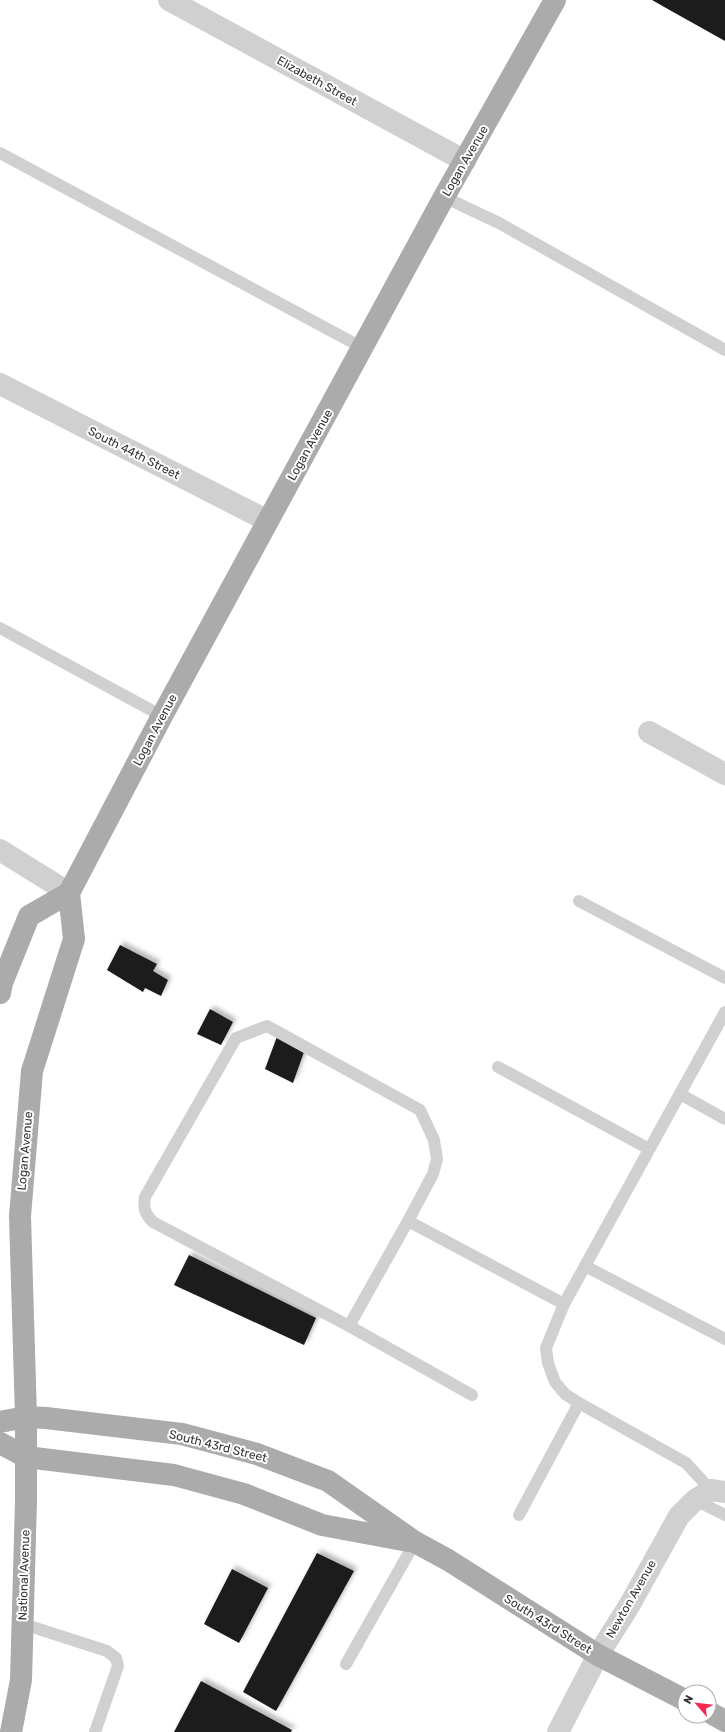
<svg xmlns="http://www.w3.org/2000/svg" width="725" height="1732" viewBox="0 0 725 1732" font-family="Rubik,sans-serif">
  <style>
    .building { fill: #1a1a1a; filter: url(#shadow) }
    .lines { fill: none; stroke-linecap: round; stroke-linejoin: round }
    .service { stroke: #d0d0d0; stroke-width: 12 }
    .minor { stroke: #d0d0d0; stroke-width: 22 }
    .primary { stroke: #ababab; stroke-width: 22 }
    .labels { text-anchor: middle; stroke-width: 4; stroke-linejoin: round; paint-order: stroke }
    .street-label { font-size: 12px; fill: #333; stroke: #fff }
  </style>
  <defs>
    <filter id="shadow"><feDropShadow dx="3.5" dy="-3.5" stdDeviation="2" flood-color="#0004"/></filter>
  </defs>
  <rect width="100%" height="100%" fill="#fff"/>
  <g class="building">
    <path d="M652,0h73v41l-59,-33z"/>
    <path d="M120,945l37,19 -4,7 15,9 -7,16 -16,-8 -2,4 -36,-22z"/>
    <path d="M210,1009l23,13 -12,23 -24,-11z"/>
    <path d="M278,1034l27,15 -12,34 -28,-14z"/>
    <path d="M189,1255l127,63 -12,27 -130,-60z"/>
    <path d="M317,1553l37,18 -78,140 -33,-19z"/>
    <path d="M232,1569l36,19 -29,55 -35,-19z"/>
    <path d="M201,1681l91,49 -1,2h-117z"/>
  </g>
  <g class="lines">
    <g class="service">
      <path d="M0,153l363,195"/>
      <path d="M444,197l55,26 226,127"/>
      <path d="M0,628l162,88"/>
      <path d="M579,901l146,77"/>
      <path d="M498,1067l151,82"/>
      <path d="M680,1094l45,25"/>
      <path d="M585,1266l140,73"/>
      <path d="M564,1304l161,-292"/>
      <path d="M349,1326l-196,-104c-8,-8 -10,-14 -8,-25l91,-159 31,-12 153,84 14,30 3,19 -4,15 -25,47"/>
      <path d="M472,1395l-123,-69 59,-105 156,83 -18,44 2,15 7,19 10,12 14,9"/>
      <path d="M695,1500l30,15"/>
      <path d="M519,1515l60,-112 107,60 25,27"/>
      <path d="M23,1624l84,27 9,7 2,8 -23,66"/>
      <path d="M346,1664l69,-122"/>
    </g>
    <g class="minor">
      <path d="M169,0l296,161"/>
      <path d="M0,384l268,137"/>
      <path d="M649,732l76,42"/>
      <path d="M0,850l69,43"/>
      <path d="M558,1732l40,-77 31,-49 50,-90 16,-16 16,-10 14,2"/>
    </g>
    <g class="primary">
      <path d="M0,993l2,-10 27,-67 40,-23 93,-177 282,-519 111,-197"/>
      <path d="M0,1422l26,-5 20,1 136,16 75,20 71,27 87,61 33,18 150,95 87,45"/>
      <path d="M0,1443l26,14 148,18 70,19 78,31 86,16"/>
      <path d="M709,1712l16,9"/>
      <path d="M11,1732l10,-52 5,-180v-83l-6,-201 12,-145 42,-132 -5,-46"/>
    </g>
  </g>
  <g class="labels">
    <g class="street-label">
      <text transform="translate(317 81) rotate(29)" y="4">Elizabeth Street</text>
      <text transform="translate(465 161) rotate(-60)" y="4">Logan Avenue</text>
      <text transform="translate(310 445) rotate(-61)" y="4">Logan Avenue</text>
      <text transform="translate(134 453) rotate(27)" y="4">South 44th Street</text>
      <text transform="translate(155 730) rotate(-62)" y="4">Logan Avenue</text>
      <text transform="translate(25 1151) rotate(-85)" y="4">Logan Avenue</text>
      <text transform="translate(218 1446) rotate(14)" y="4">South 43rd Street</text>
      <text transform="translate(24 1575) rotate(-88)" y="4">National Avenue</text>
      <text transform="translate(631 1599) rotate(-60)" y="4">Newton Avenue</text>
      <text transform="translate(548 1624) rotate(32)" y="4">South 43rd Street</text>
    </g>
  </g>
  <g transform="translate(697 1704) rotate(298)"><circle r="19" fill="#ffffff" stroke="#adadad"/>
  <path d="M0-3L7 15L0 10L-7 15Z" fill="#f6284e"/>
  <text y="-6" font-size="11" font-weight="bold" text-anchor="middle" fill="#333333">N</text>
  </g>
</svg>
